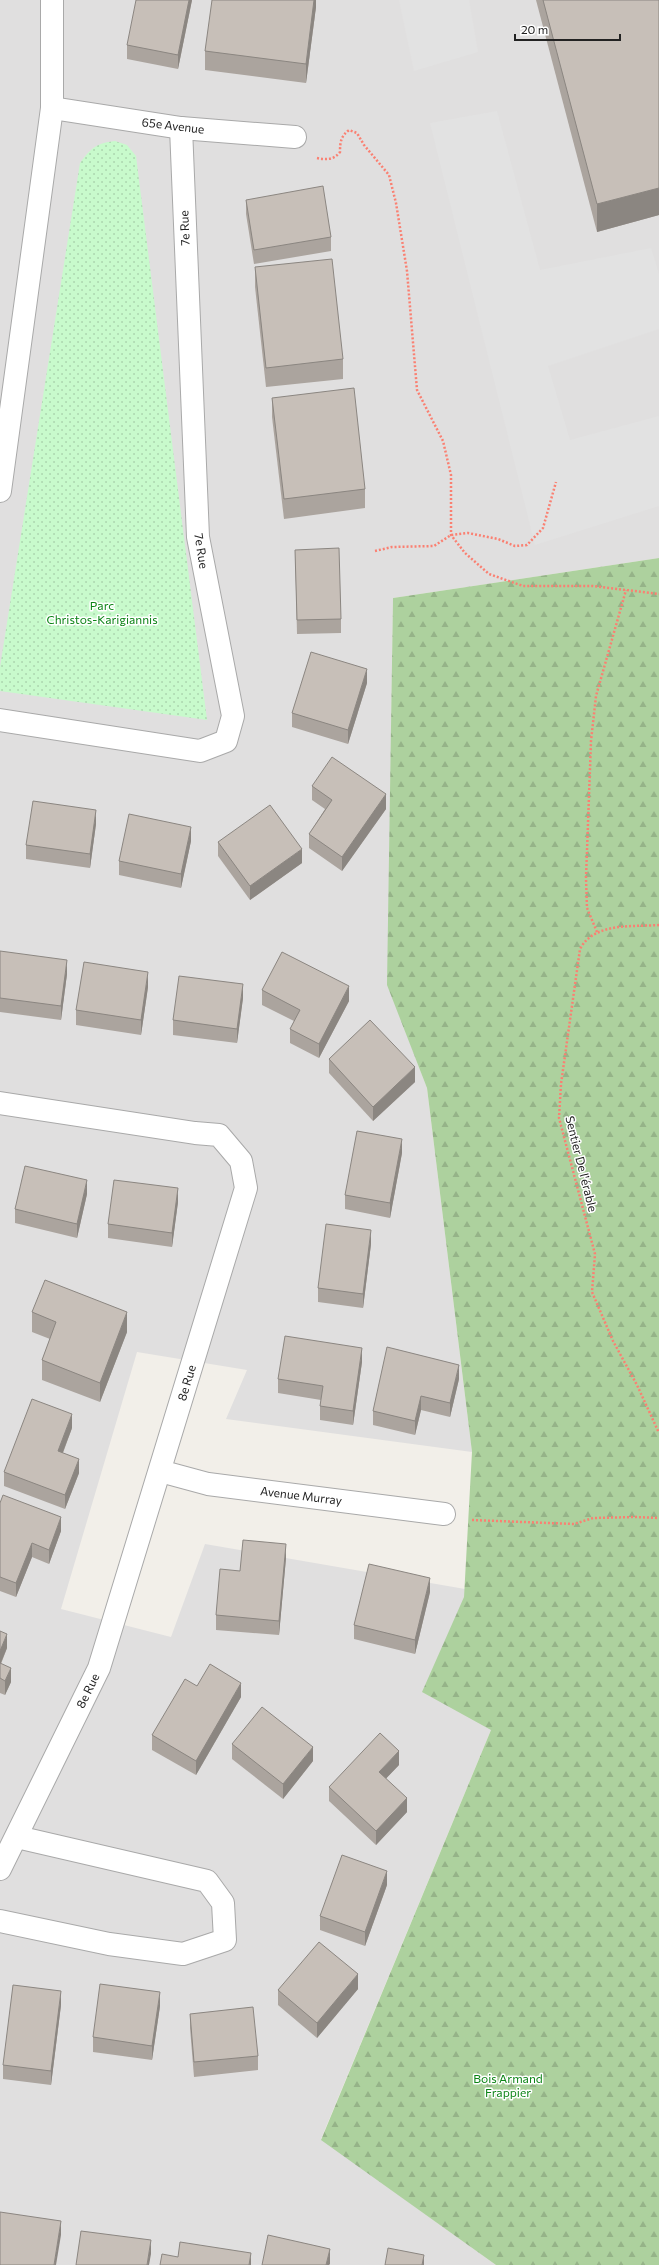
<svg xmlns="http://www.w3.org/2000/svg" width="659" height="2265" viewBox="0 0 659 2265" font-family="Commissioner,sans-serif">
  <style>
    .residential { fill: #e0dfdf }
    .forest { fill: url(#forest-firs) }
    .park { fill: url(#park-dots) }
    .parking { fill: #e2e2e2 }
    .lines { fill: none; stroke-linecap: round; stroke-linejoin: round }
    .minor-casing { stroke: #a9a9a9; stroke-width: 24 }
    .path { stroke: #fa8072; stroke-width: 2.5; stroke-dasharray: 2 2; stroke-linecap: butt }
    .minor { stroke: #fff; stroke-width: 22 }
    .wall { fill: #aba49e }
    .shaded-wall { fill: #8b8681 }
    .building { fill: #c7bfb8; stroke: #8b8681 }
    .labels { text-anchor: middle; stroke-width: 3; stroke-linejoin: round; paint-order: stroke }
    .street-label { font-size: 12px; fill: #222; stroke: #fff }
    .park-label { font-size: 12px; fill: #0c8416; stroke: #fff }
  </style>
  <defs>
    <pattern id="forest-firs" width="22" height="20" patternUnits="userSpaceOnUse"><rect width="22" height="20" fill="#add19e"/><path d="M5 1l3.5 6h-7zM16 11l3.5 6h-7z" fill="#95b388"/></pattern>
    <pattern id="park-dots" width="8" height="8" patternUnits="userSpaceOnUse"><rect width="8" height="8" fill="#c8facc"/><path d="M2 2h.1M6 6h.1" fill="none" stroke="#acd6af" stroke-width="1.8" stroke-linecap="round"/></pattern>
  </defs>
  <rect width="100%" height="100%" fill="#f2efe9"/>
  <path class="residential" d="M0,0h659v558l-266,40 -5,387 39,103 45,364 -246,-33 21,-49 -110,-18 -76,257 110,28 34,-93 260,45 -1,8 27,133 -170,409 175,126h-496z"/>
  <path class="forest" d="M659,558v1707h-163l-175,-125 170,-410 -69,-38 42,-95 8,-145 -45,-364 -40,-103 6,-387z"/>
  <path class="park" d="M115,141l12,4 9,11 71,564 -207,-29v-24l80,-504c11,-15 16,-20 35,-22z"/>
  <g class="parking">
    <path d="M399,0h70l9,52 -64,19z"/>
    <path d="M497,111l43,159 111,-22 8,26v55l-111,37 22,74 89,-24v90l-124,39 -105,-422z"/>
  </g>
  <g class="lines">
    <defs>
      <g id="minor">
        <path d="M52,108l129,20 114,9"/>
        <path d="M0,491l52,-383v-108"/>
        <path d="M0,720l200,31 26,-10 7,-25 -35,-179 -17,-409"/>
        <path d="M0,1103l195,30 24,2 22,26 5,27 -147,480 -99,201"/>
        <path d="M160,1471l48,13 236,30"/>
        <path d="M0,1921l109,23 74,10 42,-14 -2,-37 -16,-22 -190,-44"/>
      </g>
    </defs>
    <use href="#minor" class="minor-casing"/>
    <g class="path">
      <path d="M317,158c9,2 17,2 23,-6 0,-10 1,-16 9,-22l8,3 7,12 25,30 7,28 11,68 10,119 26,51 8,34v60l14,18 24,21 34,12h70l66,8"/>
      <path d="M375,551l17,-4 42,-1 17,-11 17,-2 30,6 17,7 12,-1 16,-17 13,-46"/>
      <path d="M659,925c-26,2 -65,-3 -79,24l-19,135 -2,34 36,136 -3,38 21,49 24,44 22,48"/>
      <path d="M597,932l-10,-24 -1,-30 5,-137 5,-45 30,-106"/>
      <path d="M472,1520l102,4 19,-6 43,-1 23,1"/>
    </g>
    <use href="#minor" class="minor"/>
  </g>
  <g class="wall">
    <path d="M192,0l-14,69 -51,-10v-14z"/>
    <path d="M316,0v7l-10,76 -101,-13v-19z"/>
    <path d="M536,0h123v215l-62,17z"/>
    <path d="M246,200l85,37v14l-77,13 -8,-50z"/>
    <path d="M255,267l88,92v20l-77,8 -11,-100z"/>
    <path d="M272,398l93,91v19l-81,11 -12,-102z"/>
    <path d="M295,550l46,69v14l-44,1z"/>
    <path d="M367,683l-19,61 -56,-17v-14z"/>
    <path d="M312,786l74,23 -44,62 -33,-23v-14l16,-25 -13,-9z"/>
    <path d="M96,824l-6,44 -64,-9v-14z"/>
    <path d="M191,841l-10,47 -62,-13v-14z"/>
    <path d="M218,842l84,21 -52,37 -32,-44z"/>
    <path d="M0,951l67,23 -6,46 -61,-8z"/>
    <path d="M148,987l-7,48 -65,-10v-15z"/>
    <path d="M262,990l87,11 -30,57 -29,-15v-14l4,-8 -32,-16z"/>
    <path d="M243,998l-6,45 -64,-8v-15z"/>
    <path d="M329,1059l86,23 -42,39 -44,-48z"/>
    <path d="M402,1153l-12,65 -45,-9v-14z"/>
    <path d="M87,1194l-10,44 -62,-15v-14z"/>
    <path d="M178,1202l-6,45 -64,-9v-14z"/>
    <path d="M371,1244l-8,64 -45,-6v-14z"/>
    <path d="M32,1312l95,20 -27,70 -58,-22v-20l8,-21 -18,-7z"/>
    <path d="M362,1362l-9,63 -33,-5v-14l1,-6 -43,-7v-14z"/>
    <path d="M459,1379l-9,38 -29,-7 -6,25 -42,-10v-14z"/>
    <path d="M72,1428l-9,25 16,20 -14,36 -61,-23v-14z"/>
    <path d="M0,1503l61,28 -12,33 -17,-7 -16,40 -16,-6z"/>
    <path d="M286,1558l-7,77 -63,-5v-15l24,-44z"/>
    <path d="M430,1592l-15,62 -61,-15v-14z"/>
    <path d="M0,1631l7,17 -6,16 10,18 -6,13 -5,-2z"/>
    <path d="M197,1686l44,11 -45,78 -44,-25v-15z"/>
    <path d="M232,1744l81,17 -30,38 -51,-40z"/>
    <path d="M399,1765l-13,13 21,34 -31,33 -47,-44v-14z"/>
    <path d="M387,1885l-22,61 -45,-16v-14z"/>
    <path d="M358,1989l-41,49 -39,-33v-15z"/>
    <path d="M61,2005l-10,80 -48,-6v-14z"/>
    <path d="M160,2006l-8,54 -59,-8v-15z"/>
    <path d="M190,2014l68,42v14l-64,7 -4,-49z"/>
  </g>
  <g class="shaded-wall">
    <path d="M189,0h3l-14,69v-14z"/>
    <path d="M314,0h2v7l-10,76v-19z"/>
    <path d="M659,188v27l-62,17v-28z"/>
    <path d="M367,669v14l-19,61v-14z"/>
    <path d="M386,794v15l-44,62v-14z"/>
    <path d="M96,810v14l-6,44v-14z"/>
    <path d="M191,827v14l-10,47v-14z"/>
    <path d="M302,849v14l-52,37v-14z"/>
    <path d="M67,960v14l-6,46v-14z"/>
    <path d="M148,972v15l-7,48v-15z"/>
    <path d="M243,984v14l-6,45v-14z"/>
    <path d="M349,986v15l-30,57v-14z"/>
    <path d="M415,1067v15l-42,39v-14z"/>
    <path d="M402,1139v14l-12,65v-15z"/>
    <path d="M87,1180v14l-10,44v-14z"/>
    <path d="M178,1188v14l-6,45v-14z"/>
    <path d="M371,1230v14l-8,64v-14z"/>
    <path d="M127,1312v20l-27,70v-19z"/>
    <path d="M362,1348v14l-9,63v-14z"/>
    <path d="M459,1365v14l-9,38v-14z"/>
    <path d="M421,1396v14l-6,25v-14z"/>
    <path d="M72,1414v14l-14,37v-14z"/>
    <path d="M79,1459v14l-14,36v-14z"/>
    <path d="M61,1517v14l-12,33v-14z"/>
    <path d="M32,1543v14l-16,40v-14z"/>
    <path d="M286,1544v14l-7,77v-14z"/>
    <path d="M430,1578v14l-15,62v-14z"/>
    <path d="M7,1634v14l-7,17v-14z"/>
    <path d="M11,1668v14l-6,13v-14z"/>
    <path d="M241,1683v14l-45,78v-14z"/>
    <path d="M313,1747v14l-30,38v-15z"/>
    <path d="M399,1751v14l-20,21v-14z"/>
    <path d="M407,1798v14l-31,33v-14z"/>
    <path d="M387,1871v14l-22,61v-14z"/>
    <path d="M358,1974v15l-41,49v-15z"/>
    <path d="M61,1991v14l-10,80v-14z"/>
    <path d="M160,1992v14l-8,54v-14z"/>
    <path d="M61,2221v14l-5,30h-2z"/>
    <path d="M151,2240v14l-2,11h-2z"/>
    <path d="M330,2249v15l-1,1h-3z"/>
    <path d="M251,2253v12h-2z"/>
    <path d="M424,2255v10h-2z"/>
  </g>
  <g class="building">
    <path d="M136,0h53l-11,55 -51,-10z"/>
    <path d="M212,0h102l-8,64 -101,-13z"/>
    <path d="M543,0h116v188l-62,16z"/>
    <path d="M323,186l8,51 -77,13 -8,-50z"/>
    <path d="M332,259l11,100 -77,9 -11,-101z"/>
    <path d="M354,388l11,101 -81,10 -12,-101z"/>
    <path d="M339,548l2,71 -44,1 -2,-70z"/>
    <path d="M311,652l56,17 -19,61 -56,-17z"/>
    <path d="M332,757l54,37 -44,63 -33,-23 23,-34 -20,-14z"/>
    <path d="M33,801l63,9 -6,44 -64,-9z"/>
    <path d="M270,805l32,44 -52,37 -32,-44z"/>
    <path d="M129,814l62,13 -10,47 -62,-13z"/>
    <path d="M0,951l67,9 -6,46 -61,-8z"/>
    <path d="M282,952l67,34 -30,58 -29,-15 10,-19 -38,-20z"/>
    <path d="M84,962l64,10 -7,48 -65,-10z"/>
    <path d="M179,976l64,8 -6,45 -64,-9z"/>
    <path d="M370,1020l45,47 -42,40 -44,-48z"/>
    <path d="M357,1131l45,8 -12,64 -45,-8z"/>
    <path d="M25,1166l62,14 -10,44 -62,-15z"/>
    <path d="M114,1180l64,8 -6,45 -64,-9z"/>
    <path d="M326,1224l45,6 -8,64 -45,-6z"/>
    <path d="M45,1280l82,32 -27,71 -58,-23 14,-38 -24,-10z"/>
    <path d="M285,1336l77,12 -9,63 -33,-5 3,-20 -45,-7z"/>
    <path d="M387,1347l72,18 -9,38 -29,-7 -6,25 -42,-10z"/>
    <path d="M32,1399l40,15 -14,37 21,8 -14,36 -61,-23z"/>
    <path d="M3,1495l58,22 -12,33 -17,-7 -16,40 -16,-6v-74z"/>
    <path d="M243,1540l43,4 -7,77 -63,-6 4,-46 20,2z"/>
    <path d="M369,1564l61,14 -15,62 -61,-15z"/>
    <path d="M0,1631l7,3 -7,17z"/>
    <path d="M0,1663l11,5 -6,13 -5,-3z"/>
    <path d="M210,1664l31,19 -45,78 -44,-26 33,-56 12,7z"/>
    <path d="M262,1707l51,40 -30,37 -51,-40z"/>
    <path d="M380,1733l19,18 -20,21 28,26 -31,33 -47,-44z"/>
    <path d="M342,1855l45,16 -22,61 -45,-16z"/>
    <path d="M319,1942l39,32 -41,49 -39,-33z"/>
    <path d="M100,1984l60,8 -8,54 -59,-9z"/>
    <path d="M13,1985l48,6 -10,80 -48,-6z"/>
    <path d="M253,2007l5,49 -64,6 -4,-48z"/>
    <path d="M0,2212l61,9 -7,44h-54z"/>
    <path d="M81,2231l70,9 -4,25h-71z"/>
    <path d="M268,2235l62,14 -4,16h-64z"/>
    <path d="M180,2242l71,11 -2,12h-89l2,-11 16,3z"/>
    <path d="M388,2248l36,7 -2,10h-37z"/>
  </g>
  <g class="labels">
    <g class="street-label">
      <text transform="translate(173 126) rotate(7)" y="4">65e Avenue</text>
      <text transform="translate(185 228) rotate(-92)" y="4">7e Rue</text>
      <text transform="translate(201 551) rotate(81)" y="4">7e Rue</text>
      <text transform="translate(581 1164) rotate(76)" y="4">Sentier De l'érable</text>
      <text transform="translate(187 1383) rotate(-73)" y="4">8e Rue</text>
      <text transform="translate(301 1496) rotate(7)" y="4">Avenue Murray</text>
      <text transform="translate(88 1691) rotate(-64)" y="4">8e Rue</text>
    </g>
    <g class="park-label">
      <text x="102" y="610">Parc<tspan x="102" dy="14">Christos-Karigiannis</tspan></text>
      <text x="508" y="2083">Bois Armand<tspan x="508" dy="14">Frappier</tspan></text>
    </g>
  </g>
  <path d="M515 34v6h105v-6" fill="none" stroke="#222222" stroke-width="2"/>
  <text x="521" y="34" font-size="12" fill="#222222" stroke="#ffffff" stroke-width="3" paint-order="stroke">20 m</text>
</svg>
